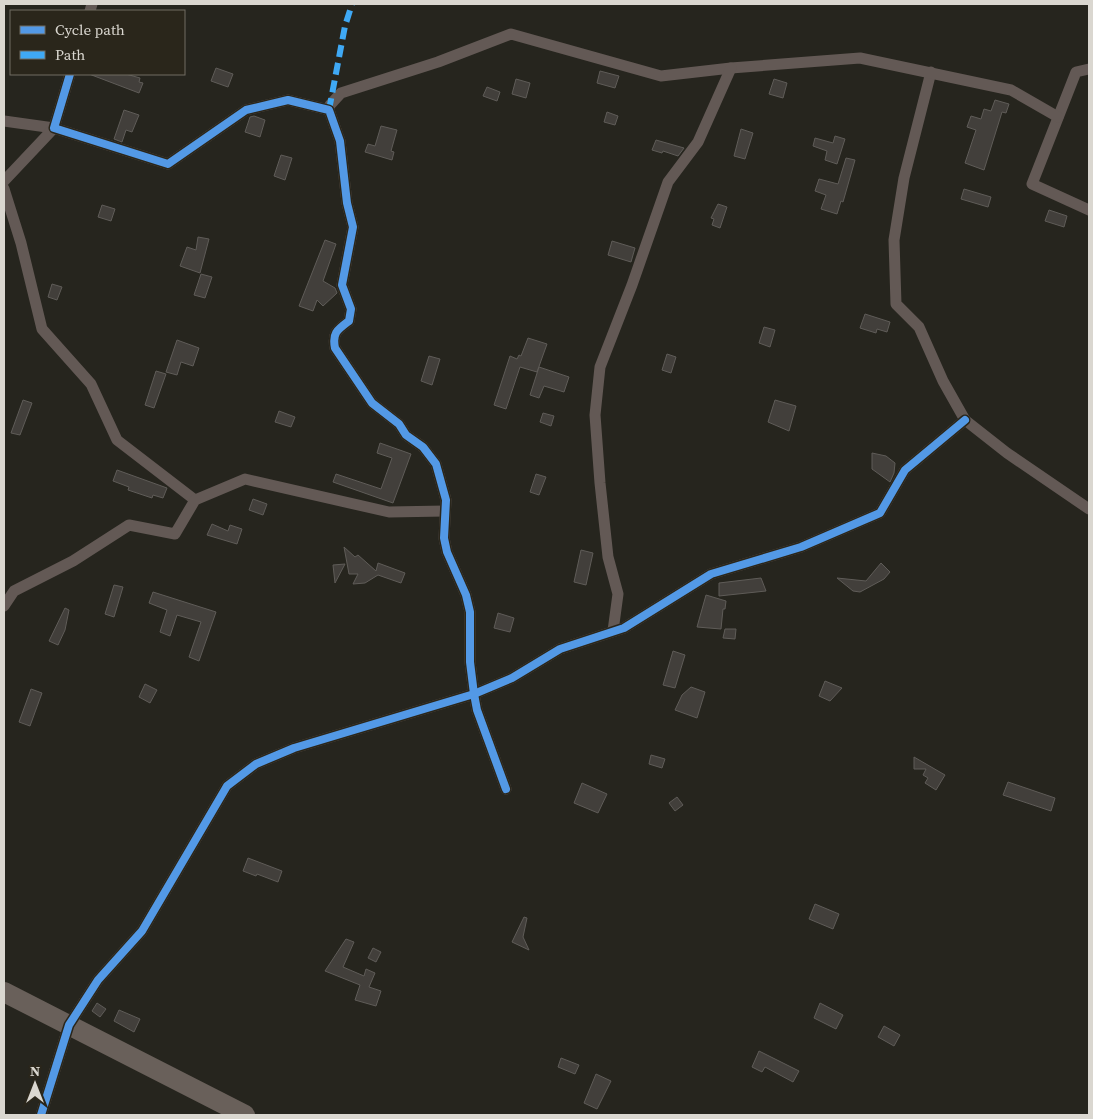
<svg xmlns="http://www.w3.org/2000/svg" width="1093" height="1119" viewBox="0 0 1093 1119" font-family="'Source Serif 4',serif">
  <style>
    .building { fill: #423f3b; stroke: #5f5c58 }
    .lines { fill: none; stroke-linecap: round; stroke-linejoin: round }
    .street { stroke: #635955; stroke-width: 11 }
    .highway { stroke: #69605a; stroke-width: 20 }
    .quiet { stroke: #3fa9f5; stroke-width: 6; stroke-dasharray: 12 6; stroke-linecap: butt }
    .cycleway-casing { stroke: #2a261b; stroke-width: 11 }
    .cycleway { stroke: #5399e6; stroke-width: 8 }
  </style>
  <rect width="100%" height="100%" fill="#26251e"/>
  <g class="building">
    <path d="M216,68l17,6 -5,13 -17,-6z"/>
    <path d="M600,71l19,5 -4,12 -18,-5z"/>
    <path d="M89,74h37l14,4 -1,4 4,1 -4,10z"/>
    <path d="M516,79l14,4 -4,15 -14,-4z"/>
    <path d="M774,79l13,4 -4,15 -14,-4z"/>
    <path d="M487,87l13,5 -3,9 -14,-5z"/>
    <path d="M995,100l14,4 -3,9 -4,-1 -18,58 -19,-7 11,-33 -9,-3 4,-11 10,3 3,-10 7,2z"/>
    <path d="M124,110l15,5 -7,17 -6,-2 -4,12 -8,-3z"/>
    <path d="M607,112l11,4 -3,9 -11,-3z"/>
    <path d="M254,116l11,4 -5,17 -15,-5 5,-15z"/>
    <path d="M381,126l16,4 -6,21 3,1 -2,8 -27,-8 3,-8 7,2z"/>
    <path d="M741,129l12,4 -8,26 -11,-3z"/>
    <path d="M835,136l10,3 -8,25 -12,-4 2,-9 -14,-5 2,-8 18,5z"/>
    <path d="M656,140l28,8 -6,8 -15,-5 -1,2 -10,-3z"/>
    <path d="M281,155l11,3 -7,22 -11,-4z"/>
    <path d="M846,158l9,2 -12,42 -2,-1 -4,13 -16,-5 5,-14 -11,-4 4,-12 19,5z"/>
    <path d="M964,189l27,8 -3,10 -27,-8z"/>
    <path d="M718,204l9,3 -7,21 -8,-3 2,-6 -3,-1z"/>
    <path d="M102,205l13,4 -4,12 -13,-4z"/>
    <path d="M1049,210l18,6 -3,11 -19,-6z"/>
    <path d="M198,237l11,2 -9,34 -20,-7 7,-19 9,3z"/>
    <path d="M325,240l11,4 -13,37 12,7 2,5 -14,13 -6,-6 -4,11 -14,-5z"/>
    <path d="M612,241l23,7 -4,14 -23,-7z"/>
    <path d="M201,274l11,3 -7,21 -11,-3z"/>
    <path d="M52,284l10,3 -5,13 -9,-3z"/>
    <path d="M865,314l25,8 -3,10 -10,-3 -1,4 -16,-5z"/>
    <path d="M764,327l11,3 -5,17 -11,-4z"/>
    <path d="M528,338l19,6 -10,28 -17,-5 -14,42 -12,-4 16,-49 7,3 2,-4 2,1z"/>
    <path d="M177,340l22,8 -6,18 -12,-4 -4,13 -11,-3z"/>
    <path d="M667,354l9,3 -5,16 -9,-3z"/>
    <path d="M429,356l11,3 -8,26 -11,-4z"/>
    <path d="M539,367l30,10 -5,15 -20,-6 -5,12 -9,-3z"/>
    <path d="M156,371l10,3 -12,34 -9,-3z"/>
    <path d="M23,400l9,3 -12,32 -9,-2z"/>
    <path d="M775,400l21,6 -7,25 -21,-9z"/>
    <path d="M279,411l16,6 -4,10 -16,-5z"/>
    <path d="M543,413l11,3 -3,10 -11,-4z"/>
    <path d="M380,443l31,11 -18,49 -60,-21 3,-8 45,15 11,-31 -15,-5z"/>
    <path d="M872,453l14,3 9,7 -1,10 -4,9 -18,-13z"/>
    <path d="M117,470l50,18 -4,10 -10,-3 -1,3 -24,-8 1,-3 -16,-6z"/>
    <path d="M536,474l10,3 -7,18 -9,-3z"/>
    <path d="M253,499l14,5 -4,11 -14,-5z"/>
    <path d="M212,524l16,7 2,-6 12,4 -5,15 -30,-9z"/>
    <path d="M344,547l11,10 3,-2 18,16 2,-8 27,10 -4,10 -23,-8 -13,8 -12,1 5,-10h-9z"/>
    <path d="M581,550l12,3 -7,32 -12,-3z"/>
    <path d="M881,563l9,9 -6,7 -24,13 -7,-1 -16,-13 29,3z"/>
    <path d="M345,564l-10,19 -2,-18z"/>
    <path d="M761,578l5,13 -47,5v-13z"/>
    <path d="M114,585l9,2 -9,30 -9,-3z"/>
    <path d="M153,592l63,20 -17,49 -10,-4 12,-35 -24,-7 -7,21 -10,-4 7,-22 -18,-7z"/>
    <path d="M706,595l20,6 -1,8h-2l-2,20 -24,-2z"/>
    <path d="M65,608l4,2 -4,20 -7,15 -9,-4z"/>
    <path d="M498,613l16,5 -4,14 -16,-4z"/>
    <path d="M725,629h11l-1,10 -12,-1z"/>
    <path d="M673,651l12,4 -10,33 -12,-3z"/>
    <path d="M825,681l17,7 -12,13 -11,-5z"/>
    <path d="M145,684l12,6 -7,13 -11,-6z"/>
    <path d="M691,687l14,5 -8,26 -22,-8 7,-15z"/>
    <path d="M31,689l11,4 -12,33 -11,-4z"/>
    <path d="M651,755l14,4 -3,9 -13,-4z"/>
    <path d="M914,757l31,18 -9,15 -11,-7 3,-5 -5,-3 3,-6h-12z"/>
    <path d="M1008,782l47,16 -4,13 -48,-16z"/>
    <path d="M582,783l25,11 -9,19 -24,-10z"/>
    <path d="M677,797l6,8 -8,6 -6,-8z"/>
    <path d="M248,858l34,13 -4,11 -21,-8 -1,2 -13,-5z"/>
    <path d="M815,904l24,10 -6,15 -24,-10z"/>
    <path d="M524,917l3,1 -4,19 6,13 -17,-8z"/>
    <path d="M346,939l8,3 -11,25 21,9 2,-7 9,4 -6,14 12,4 -5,15 -21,-6 5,-15 -35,-14z"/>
    <path d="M373,948l8,4 -5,10 -8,-4z"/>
    <path d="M97,1003l9,6 -6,8 -8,-6z"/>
    <path d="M820,1003l23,12 -7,14 -22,-11z"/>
    <path d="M119,1010l21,9 -6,13 -20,-11z"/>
    <path d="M884,1026l16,9 -6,11 -16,-9z"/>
    <path d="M759,1051l40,20 -6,11 -28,-15 -3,5 -10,-5z"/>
    <path d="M561,1058l18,7 -4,9 -17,-7z"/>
    <path d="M596,1074l15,7 -14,28 -13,-6z"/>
  </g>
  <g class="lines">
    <g class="street">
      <path d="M90,11l2,-7"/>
      <path d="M1089,69l-13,3 -44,112 57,26"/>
      <path d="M931,72l-27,106 -10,62 2,64 23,23 24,54 22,39 42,33 82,56"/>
      <path d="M70,74l-16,54 114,36 78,-54 42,-10 41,10 11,31 7,62 6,24 -11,58 9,24 -2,12c-12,9 -17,12 -14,27l37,55 27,21 7,11 17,12 13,17 10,36 -2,38 3,14 19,43 4,17v50l4,32 3,16 29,79"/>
      <path d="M330,105l11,-12 97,-31 73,-28 150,42 70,-8 129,-10 151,32 47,27"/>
      <path d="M4,121l50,7"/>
      <path d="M4,181l50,-53"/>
      <path d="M4,189l17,54 21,86 49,55 26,56 78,60"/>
      <path d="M4,606l10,-15 59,-30 56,-36 46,9 20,-34 50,-21 144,33 56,-1"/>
      <path d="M613,631l5,-37 -10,-37 -8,-74 -5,-68 5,-48 32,-82 36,-103 30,-40 33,-74"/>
      <path d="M41,1115l28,-90 29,-45 44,-49 85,-145 29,-22 38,-16 180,-54 38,-16 48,-29 64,-21 87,-54 90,-27 79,-34 25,-43 60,-50"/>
    </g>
    <path class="highway" d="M4,992l241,123"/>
    <path class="quiet" d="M329,110l16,-84 7,-22"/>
    <defs>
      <g id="cycleway">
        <path d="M70,74l-16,54 114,36 78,-54 42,-10 41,10 11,31 7,62 6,24 -11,58 9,24 -2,12c-12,9 -17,12 -14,27l37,55 27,21 7,11 17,12 13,17 10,36 -2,38 3,14 19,43 4,17v50l4,32 3,16 29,79"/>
        <path d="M41,1115l28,-90 29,-45 44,-49 85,-145 29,-22 38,-16 180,-54 38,-16 48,-29 64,-21 87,-54 90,-27 79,-34 25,-43 60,-50"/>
      </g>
    </defs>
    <use href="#cycleway" class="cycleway-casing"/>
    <use href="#cycleway" class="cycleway"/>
  </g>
  <rect width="1093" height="1119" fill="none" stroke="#dad7d0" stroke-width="10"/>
  <rect x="10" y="10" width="175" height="65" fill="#2a261b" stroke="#706d63"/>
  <rect x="20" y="26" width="25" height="8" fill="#5399e6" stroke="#706d63"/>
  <text x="55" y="35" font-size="15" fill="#dad7d0">Cycle path</text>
  <rect x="20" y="51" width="25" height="8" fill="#3fa9f5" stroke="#706d63"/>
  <text x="55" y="60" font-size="15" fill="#dad7d0">Path</text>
  <g transform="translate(35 1084)" stroke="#2a261b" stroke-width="4" paint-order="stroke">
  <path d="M0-4L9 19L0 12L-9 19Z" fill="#dad7d0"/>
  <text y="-8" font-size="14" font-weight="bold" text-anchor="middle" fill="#dad7d0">N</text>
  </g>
</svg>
